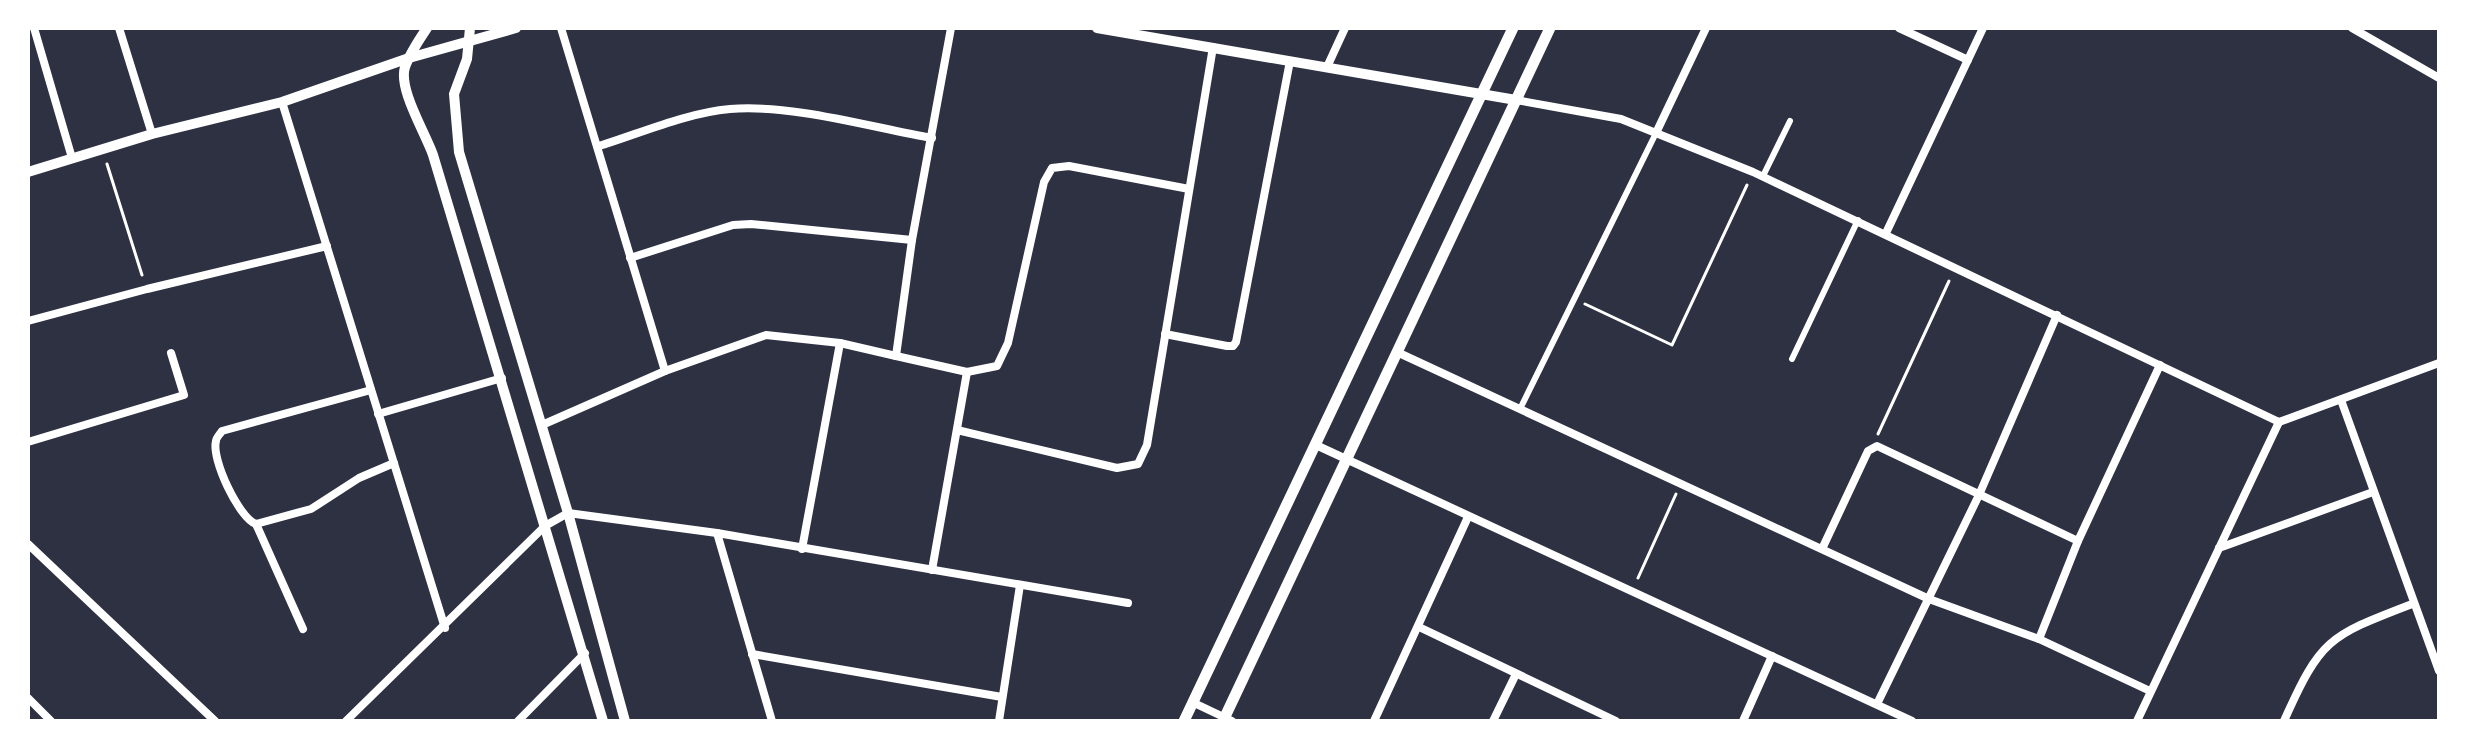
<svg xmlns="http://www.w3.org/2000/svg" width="2467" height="749" viewBox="0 0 2467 749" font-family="Figtree,sans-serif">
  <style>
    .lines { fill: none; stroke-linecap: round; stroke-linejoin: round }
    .path { stroke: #fff; stroke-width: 3 }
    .pedestrian { stroke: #fff; stroke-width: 6 }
    .minor { stroke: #fff; stroke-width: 8 }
    .tertiary { stroke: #fff; stroke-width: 10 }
    .secondary { stroke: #fff; stroke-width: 11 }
  </style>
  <rect width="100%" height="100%" fill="#2d3142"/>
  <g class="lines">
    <g class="path">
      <path d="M107,164l35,111"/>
      <path d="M1585,304l87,41 75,-160"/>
      <path d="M1878,434l71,-153"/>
      <path d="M1638,578l38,-84"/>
    </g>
    <g class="pedestrian">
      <path d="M1763,176l27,-55"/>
      <path d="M1792,359l66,-139"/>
      <path d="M1520,409l136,-276"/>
    </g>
    <g class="minor">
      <path d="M34,28l38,130"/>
      <path d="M119,28l33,106"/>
      <path d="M561,28l104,343 101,-36 74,8 56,13 16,-116 39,-212"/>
      <path d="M1899,28l69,32"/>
      <path d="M2352,28l87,50"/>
      <path d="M1327,67l18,-39"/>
      <path d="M1516,100l105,19 132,53 526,250"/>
      <path d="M282,102l163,526"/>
      <path d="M1656,133l50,-105"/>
      <path d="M599,146c42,-13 87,-33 131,-37 62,-5 140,18 202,29"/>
      <path d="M1886,233l97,-205"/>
      <path d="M630,258l103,-33 18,-1 161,16"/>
      <path d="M28,321l119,-32 180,-43"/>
      <path d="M1165,334l62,12h6l3,-4 54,-281"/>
      <path d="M1399,353l530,246 110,40 111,52"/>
      <path d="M896,356l71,16 30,-6 11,-23 36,-161 8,-14 17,-2 120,23"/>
      <path d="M371,390l-149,41c-2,3 -6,7 -6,10 -5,18 23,77 40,83l55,-15 48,-31 35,-15"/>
      <path d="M2341,400l98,271"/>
      <path d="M378,414l124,-36"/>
      <path d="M2279,422l160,-59"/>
      <path d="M542,425l123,-54"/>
      <path d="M957,430l160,38 21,-4 9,-19 66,-398"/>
      <path d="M28,442l156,-47 -13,-42"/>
      <path d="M1318,446l594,275"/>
      <path d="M256,524l47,105"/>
      <path d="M717,533l55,188"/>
      <path d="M28,544l187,177"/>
      <path d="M2219,548l154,-56"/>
      <path d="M802,549l38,-206"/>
      <path d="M1822,549l46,-98 9,-5 201,95"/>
      <path d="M932,570l35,-198"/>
      <path d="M1419,627l197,94"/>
      <path d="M2039,639l39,-98 82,-176"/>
      <path d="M752,654l250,43"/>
      <path d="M28,698l23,23"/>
      <path d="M1192,702l40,19"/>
      <path d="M1877,704l102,-209 78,-180"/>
      <path d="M346,721l199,-195 23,-13 149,20 411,70"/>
      <path d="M518,721l67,-68"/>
      <path d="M999,721l21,-136"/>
      <path d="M1374,721l94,-204"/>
      <path d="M1493,721l23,-47"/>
      <path d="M1743,721l29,-65"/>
      <path d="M2137,721l142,-299"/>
      <path d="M2284,721c37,-83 45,-85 128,-117"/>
    </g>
    <g class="tertiary">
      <path d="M427,28c-8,12 -17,25 -22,39 -7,22 20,65 28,88l170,566"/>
      <path d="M470,28l-3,31 -13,35 5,58 109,361 57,208"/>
      <path d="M1097,28l419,72"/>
      <path d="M28,172l124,-38 130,-32 127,-44 107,-30"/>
    </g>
    <g class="secondary">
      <path d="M1184,721l329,-693"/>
      <path d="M1223,721l327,-693"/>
    </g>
  </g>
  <rect width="2467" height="749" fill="none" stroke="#ffffff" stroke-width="60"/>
</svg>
